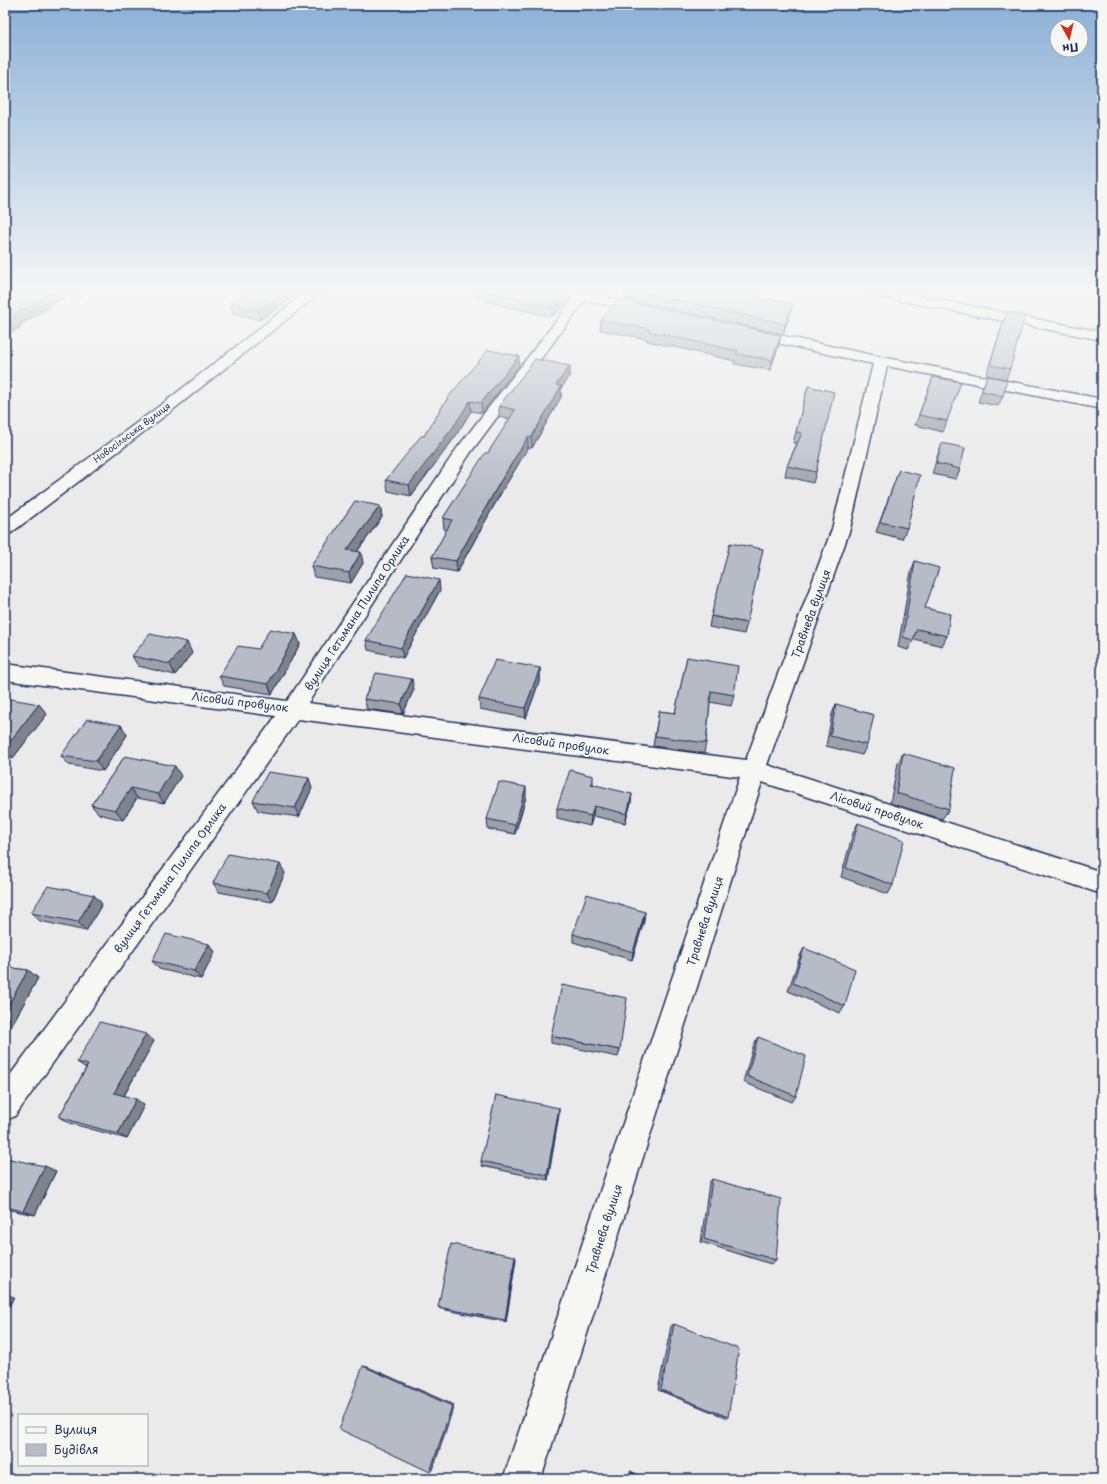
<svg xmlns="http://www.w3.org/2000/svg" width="1107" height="1484" viewBox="0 0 1107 1484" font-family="'Playpen Sans',sans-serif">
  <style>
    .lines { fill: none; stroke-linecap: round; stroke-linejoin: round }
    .minor-casing { stroke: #1b2f5e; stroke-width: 3 }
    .minor { fill: #f6f6f2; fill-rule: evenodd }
    .wall { fill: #9da1aa; stroke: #1b2f5e }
    .shaded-wall { fill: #7f838b; stroke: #1b2f5e }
    .building { fill: #b6bbc6; stroke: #1b2f5e }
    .labels { text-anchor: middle; stroke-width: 4; stroke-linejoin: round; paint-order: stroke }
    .far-street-label { font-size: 9px; fill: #1b2f5e; stroke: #f6f6f2 }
    .street-label { font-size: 11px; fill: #1b2f5e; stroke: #f6f6f2 }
  </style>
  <rect width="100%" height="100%" fill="#e9eae9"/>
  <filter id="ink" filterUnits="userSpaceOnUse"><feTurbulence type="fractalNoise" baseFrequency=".025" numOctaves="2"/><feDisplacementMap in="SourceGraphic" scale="8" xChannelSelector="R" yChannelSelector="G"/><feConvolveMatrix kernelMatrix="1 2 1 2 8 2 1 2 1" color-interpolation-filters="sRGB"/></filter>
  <g filter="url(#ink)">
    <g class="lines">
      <defs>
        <g id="minor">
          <path d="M306,292h15l-146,116 -164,125 -6,2v-15l160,-118z"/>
          <path d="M558,292h26l64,14 2,3 -2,3 -5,1 -58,-13 -114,152 -163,251 438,57 86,-231 41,-165 -127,-28 -2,-3 2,-3 5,-1 130,28 221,42v10l-215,-43 -37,163 -83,236 335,107v22l-340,-112 -221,697h-38l237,-702 -442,-58 -283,397 -10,5v-39l271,-366 -271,-36v-16l282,37 171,-254 116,-149 -15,-3z"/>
          <path d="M870,292h28l204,40v8l-226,-44z"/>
        </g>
      </defs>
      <use href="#minor" class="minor-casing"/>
      <use href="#minor" class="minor"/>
    </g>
    <g class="wall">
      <path d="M5,292h81l-8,6 -10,-3 -48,30 1,2 -16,9z"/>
      <path d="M247,292h54l-41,28 -27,-7 -3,-10z"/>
      <path d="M475,292h96v7l-19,18 -76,-18z"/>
      <path d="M625,292h111l54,22 -7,20 -159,-35z"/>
      <path d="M1007,312l3,57 -4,10 -20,-4 17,-53z"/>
      <path d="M601,320l180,15 -2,10 -9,25 -36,-6 1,-3 -88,-20v-2l-47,-9z"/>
      <path d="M519,366l-37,47 -11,-2 -16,26 -44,59 -23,-5 -2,-11 38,-44 25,-40z"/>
      <path d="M570,376l-9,12v9l-29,51h-4l-27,45 -44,79 -23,-4 -2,-11 15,-27 -3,-1 -1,-11 45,-65 22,-34 -11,-2v-11z"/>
      <path d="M987,376l16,20 -5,10 -20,-4 5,-15z"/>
      <path d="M933,377l14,44 -4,11 -28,-7z"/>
      <path d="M808,386l8,86 -3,11 -28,-7 2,-10 10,-23h-4z"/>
      <path d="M942,443l18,26 -4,10 -24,-5 6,-20z"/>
      <path d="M899,470l8,58 -5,11 -26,-7z"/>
      <path d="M380,506l2,11 -25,35 6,11 -12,20 -37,-6 -3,-11z"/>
      <path d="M915,561l10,47 22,28 -5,10 -28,-7 -6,11 -10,-3 13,-75z"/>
      <path d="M440,590l-37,68 -35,-8 -2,-10z"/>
      <path d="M711,616l36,7 -3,11 -35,-7z"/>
      <path d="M296,634l4,10 -28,50 -48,-8 -5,-10 39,-27z"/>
      <path d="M192,653l-17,22 -37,-9 -6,-10z"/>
      <path d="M687,657l47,38 -3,11 -21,-4 -4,41 -2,10 -51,-7 6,-35 16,2z"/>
      <path d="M540,668v11l-14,39 -46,-9 -1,-10z"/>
      <path d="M414,689l-11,25 -36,-5 -3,-10z"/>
      <path d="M5,698l42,16 -34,44 -8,-2z"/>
      <path d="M836,704l31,41 -5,10 -36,-9 6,-32z"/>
      <path d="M121,725l6,10 -24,36 -34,-6 -8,-9z"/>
      <path d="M903,753l46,56 -7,10 -52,-16 8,-40z"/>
      <path d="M125,756l56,20 -17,27 -27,-5 -14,22 -24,-6 -8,-9z"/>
      <path d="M593,784l38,19 -6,20 -32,-7 -3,10 -33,-8v-10z"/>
      <path d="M312,788l-13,29 -41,-6 -5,-10z"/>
      <path d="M526,797l-11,37 -27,-5 -1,-10z"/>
      <path d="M858,823l35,62 -5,9 -47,-17 12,-44z"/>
      <path d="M285,873l-13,29 -53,-10 -6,-9z"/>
      <path d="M94,895l8,9 -16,27 -46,-10 -9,-8z"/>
      <path d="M644,921l-12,39 -59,-18v-8z"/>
      <path d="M209,944l6,8 -14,27 -42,-10 -7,-8z"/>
      <path d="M804,948l41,58 -5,7 -52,-22 12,-35z"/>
      <path d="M5,967l23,3 10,8 -28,50 -5,-1z"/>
      <path d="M551,1036l69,14 -2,7 -67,-14z"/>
      <path d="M758,1037l38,59 -4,6 -49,-20 11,-38z"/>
      <path d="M154,1041l-30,55 20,9 -17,34 -58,-16 -10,-6 27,-49 -9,-6z"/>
      <path d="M559,1114l-11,66 -66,-14 -1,-5z"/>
      <path d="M5,1158l51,13 -21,44 -30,-6z"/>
      <path d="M712,1179l64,81 -5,4 -70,-22 8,-59z"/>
      <path d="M516,1259l-10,63 -65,-13 -3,-2z"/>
      <path d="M674,1324l54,93h-4l-66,-27 13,-64z"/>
      <path d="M630,1471l17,8h-19z"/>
    </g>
    <g class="shaded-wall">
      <path d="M5,292h8l-8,5z"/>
      <path d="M52,292h14l2,3 -48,30 1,2 -16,9v-13l8,-7z"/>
      <path d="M76,292h10l-8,6z"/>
      <path d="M284,292h17l-41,28 -2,-10z"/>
      <path d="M567,292h4v7l-19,18v-10z"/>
      <path d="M793,304l-3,10 -7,20 2,-10z"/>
      <path d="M781,335l-2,10 -9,25 2,-10z"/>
      <path d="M519,356v10l-37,47 -1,-10z"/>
      <path d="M570,366v10l-9,12v9l-29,51 -1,-10 25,-53z"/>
      <path d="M470,401l1,10 -16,26 -44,59 -2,-11z"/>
      <path d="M528,437v11l-27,45 -44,79 -1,-11 44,-79z"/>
      <path d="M380,506l2,11 -32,44 -3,-11z"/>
      <path d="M361,552l2,11 -12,20 -2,-10z"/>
      <path d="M439,580l1,10 -37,68 -2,-10z"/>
      <path d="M296,634l4,10 -28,50 -4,-10z"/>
      <path d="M187,642l5,11 -17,22 -5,-11z"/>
      <path d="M540,668v11l-14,39 -1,-10z"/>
      <path d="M412,679l2,10 -11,25 -2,-10z"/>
      <path d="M39,704l8,10 -34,44 -8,-10z"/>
      <path d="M121,725l6,10 -24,36 -7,-10z"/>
      <path d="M175,766l6,10 -17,27 -6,-9z"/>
      <path d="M593,776v10l-2,-2z"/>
      <path d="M309,778l3,10 -13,29 -4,-9z"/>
      <path d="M526,787v10l-11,37v-9z"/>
      <path d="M131,788l6,10 -14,22 -7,-10z"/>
      <path d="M632,794l-1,9 -6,20 2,-9z"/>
      <path d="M594,806l-1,10 -3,10 1,-10z"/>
      <path d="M280,864l5,9 -13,29 -5,-9z"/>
      <path d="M94,895l8,9 -16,27 -8,-9z"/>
      <path d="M645,912l-1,9 -12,39 1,-8z"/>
      <path d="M209,944l6,8 -14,27 -7,-8z"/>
      <path d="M28,970l10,8 -28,50 -5,-3v-14z"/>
      <path d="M146,1034l8,7 -32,58 -8,-6z"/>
      <path d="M136,1099l8,6 -17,34 -9,-5z"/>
      <path d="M559,1108v6l-11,66 -1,-5z"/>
      <path d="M45,1166l11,5 -21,44 -12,-4z"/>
      <path d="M515,1256l1,3 -10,63 -1,-2z"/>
      <path d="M5,1294l9,3 -9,17z"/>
      <path d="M363,1366l5,1 86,38 -21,65 -3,2z"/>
      <path d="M630,1471l17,8h-2l-13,-6z"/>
    </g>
    <g class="building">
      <path d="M11,292h41l-39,24 3,1 -11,6v-27z"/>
      <path d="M247,292h37l-26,18 -28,-7z"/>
      <path d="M488,292h79l-15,15z"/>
      <path d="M638,292h98l57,12 -8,20z"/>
      <path d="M618,299l163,36 -9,25 -36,-6 2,-3 -90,-20 1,-2 -48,-9z"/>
      <path d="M1007,312l18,4 -15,53 -20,-4z"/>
      <path d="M488,350l31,6 -38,47 -11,-2 -16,25 -45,59 -23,-5 35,-44h3l25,-40z"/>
      <path d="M535,359l35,7 -14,19 5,1 -30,52 -3,-1 -28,45 -44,79 -24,-4 20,-37 -9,-2 42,-65h3l27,-43 -16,-4z"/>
      <path d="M987,376l20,4 -4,16 -21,-5z"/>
      <path d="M933,377l28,5 -14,39 -28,-6z"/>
      <path d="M808,386l26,6 -18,80 -29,-6 15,-33 -6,-1z"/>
      <path d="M942,443l23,5 -5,21 -24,-6z"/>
      <path d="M899,470l21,5 -13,53 -27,-6z"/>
      <path d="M355,501l25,5 -33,44 14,2 -12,21 -38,-7z"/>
      <path d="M730,543l33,6 -16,74 -36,-7z"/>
      <path d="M915,561l24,7 -14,40 25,6 -3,22 -30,-7 -4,11 -10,-3z"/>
      <path d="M407,573l32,7 -38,68 -35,-8z"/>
      <path d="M270,629l26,5 -28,50 -49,-8 19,-30 20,3z"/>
      <path d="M150,634l37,8 -17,22 -38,-8z"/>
      <path d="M687,657l51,9 -4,29 -23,-4 -5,52 -51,-7 4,-25 16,2z"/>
      <path d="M495,660l45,8 -15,40 -46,-9z"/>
      <path d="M376,673l36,6 -11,25 -37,-5z"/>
      <path d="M5,698l34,6 -34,44z"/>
      <path d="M836,704l38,11 -7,30 -37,-9z"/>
      <path d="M87,719l34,6 -25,36 -35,-5z"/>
      <path d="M903,753l52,15 -6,41 -53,-16z"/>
      <path d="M125,756l50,10 -17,28 -27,-6 -15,22 -25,-5z"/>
      <path d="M570,770l23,6 -2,8 41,10 -5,20 -33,-8 -3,10 -34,-8z"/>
      <path d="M268,772l41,6 -14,30 -42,-7z"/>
      <path d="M499,782l27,5 -11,38 -28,-6z"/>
      <path d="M858,823l46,17 -11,45 -47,-17z"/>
      <path d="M228,854l52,10 -13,29 -54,-10z"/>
      <path d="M48,886l46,9 -16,27 -47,-9z"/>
      <path d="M587,894l58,18 -12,40 -60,-18z"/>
      <path d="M166,934l43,10 -15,27 -42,-10z"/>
      <path d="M804,948l51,21 -10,37 -52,-23z"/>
      <path d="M5,967l23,3 -23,41z"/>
      <path d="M562,985l65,13 -7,52 -69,-14z"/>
      <path d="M100,1022l46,12 -32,59 22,6 -18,35 -59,-17 29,-52 -11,-3z"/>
      <path d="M758,1037l48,19 -10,40 -49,-20z"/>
      <path d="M496,1095l63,13 -12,67 -66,-14z"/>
      <path d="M5,1158l40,8 -22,45 -18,-4z"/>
      <path d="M712,1179l69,20 -5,61 -72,-21z"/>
      <path d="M451,1244l64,12 -10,64 -67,-13z"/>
      <path d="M674,1324l65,25 -11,68 -67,-27z"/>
      <path d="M363,1366l89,40 -22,66 -91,-43z"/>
      <path d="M632,1473l13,6h-15z"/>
    </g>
  </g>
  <linearGradient id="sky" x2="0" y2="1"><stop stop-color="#8cb0d6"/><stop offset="0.58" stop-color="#f5f6f5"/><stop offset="1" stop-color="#f5f6f5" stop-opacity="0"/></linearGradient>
  <rect width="1107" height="500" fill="url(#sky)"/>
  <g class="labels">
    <g class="far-street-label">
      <text transform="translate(132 433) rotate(-37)" y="3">Новосільська вулиця</text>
    </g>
    <g class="street-label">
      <text transform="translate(357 613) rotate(-57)" y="4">вулиця Гетьмана Пилипа Орлика</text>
      <text transform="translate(811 614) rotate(-70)" y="4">Травнева вулиця</text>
      <text transform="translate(240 702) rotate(7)" y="4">Лісовий провулок</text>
      <text transform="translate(561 744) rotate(8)" y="4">Лісовий провулок</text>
      <text transform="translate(877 810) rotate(18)" y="4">Лісовий провулок</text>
      <text transform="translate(170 878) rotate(-54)" y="4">вулиця Гетьмана Пилипа Орлика</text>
      <text transform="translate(705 921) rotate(-72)" y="4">Травнева вулиця</text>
      <text transform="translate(604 1229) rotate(-72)" y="4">Травнева вулиця</text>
    </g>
  </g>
  <rect width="1107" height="1484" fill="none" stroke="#f6f6f2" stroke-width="20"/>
  <rect x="10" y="10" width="1087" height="1464" fill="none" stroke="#1b2f5e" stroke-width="1.5" filter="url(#ink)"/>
  <rect x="18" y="1414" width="130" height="52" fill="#f6f6f2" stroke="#9ea6b7"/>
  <rect x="26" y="1427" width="20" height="6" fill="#f6f6f2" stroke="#9ea6b7"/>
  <text x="54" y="1434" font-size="12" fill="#1b2f5e">Вулиця</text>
  <rect x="26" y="1444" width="20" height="12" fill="#b6bbc6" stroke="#9ea6b7"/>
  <text x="54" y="1454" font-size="12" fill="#1b2f5e">Будівля</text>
  <g transform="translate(1069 38) rotate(172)"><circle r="19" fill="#f6f6f2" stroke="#9ea6b7"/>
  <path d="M0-3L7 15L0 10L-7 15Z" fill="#c8321e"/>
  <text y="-6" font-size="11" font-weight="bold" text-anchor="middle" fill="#1b2f5e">Пн</text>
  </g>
</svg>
